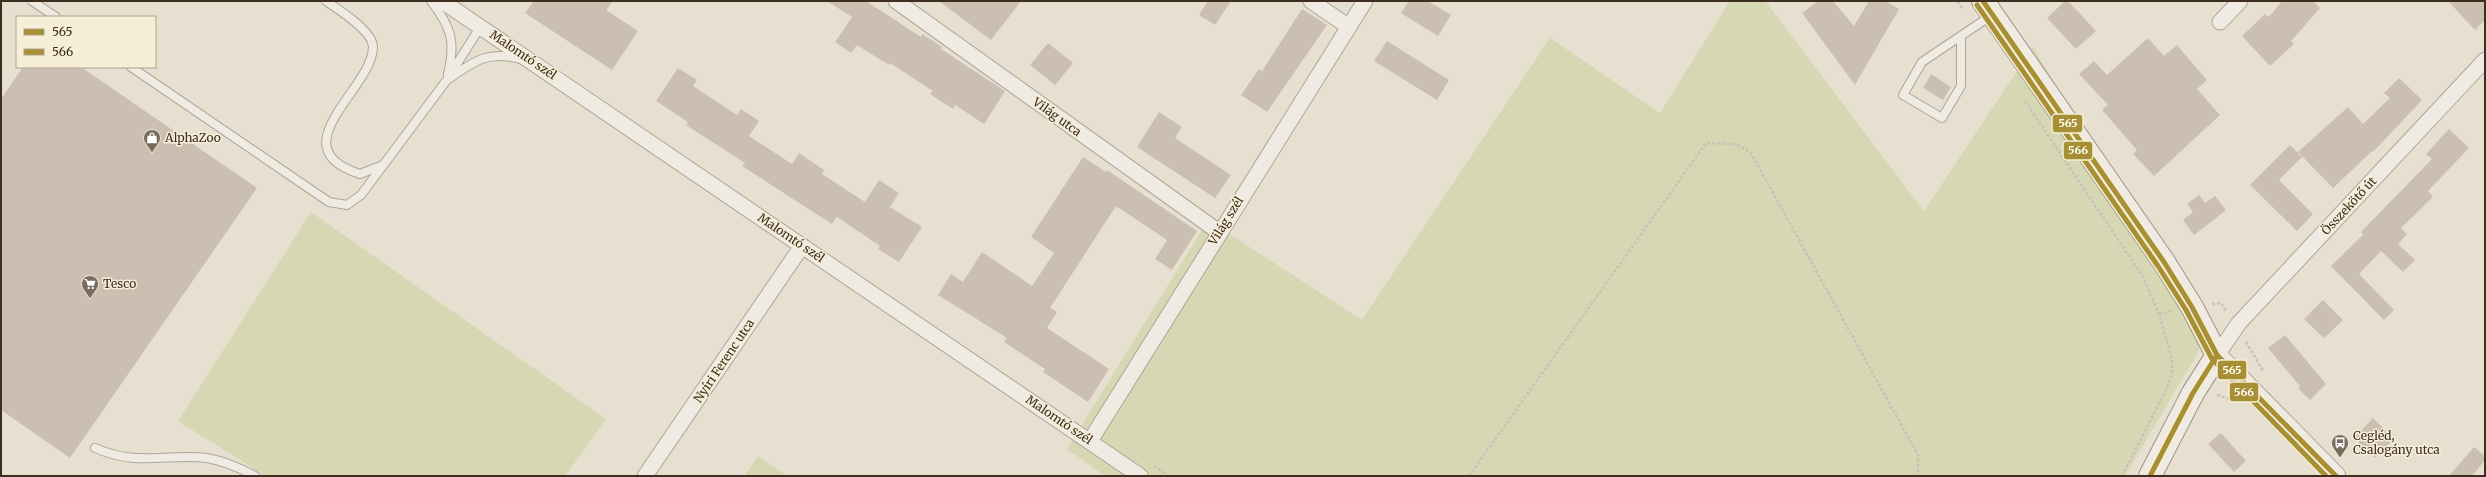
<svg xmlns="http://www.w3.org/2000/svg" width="2486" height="477" viewBox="0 0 2486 477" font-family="Merriweather,serif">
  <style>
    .green { fill: #d6d7b3 }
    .building { fill: #cbbfb2 }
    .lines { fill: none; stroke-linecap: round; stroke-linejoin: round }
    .service-casing { stroke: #ada599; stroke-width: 10 }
    .minor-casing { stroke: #ada599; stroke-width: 17 }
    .tertiary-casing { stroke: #ada599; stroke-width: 21 }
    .secondary-casing { stroke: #9c958a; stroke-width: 24 }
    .path { stroke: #c8c2b9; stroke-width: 2.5; stroke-dasharray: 3 2; stroke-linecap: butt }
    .service { stroke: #efebe3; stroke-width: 8 }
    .minor { stroke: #efebe3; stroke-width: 15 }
    .tertiary { stroke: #efebe3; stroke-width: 19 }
    .secondary { stroke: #efebe3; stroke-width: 22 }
    .bus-1-casing { stroke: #f7eed8; stroke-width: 8 }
    .bus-2-casing { stroke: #f7eed8; stroke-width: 8 }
    .bus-1 { stroke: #a69033; stroke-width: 5 }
    .bus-2 { stroke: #a69033; stroke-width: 5 }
    .labels { text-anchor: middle; stroke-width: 3; stroke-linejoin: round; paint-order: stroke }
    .street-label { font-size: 12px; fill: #3d2e20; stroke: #f7eed8 }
    .poi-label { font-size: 12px; fill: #3d2e20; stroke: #f7eed8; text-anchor: start }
    .line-badge { stroke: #f7eed8; stroke-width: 1.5 }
    .badge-label { font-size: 11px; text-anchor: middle; font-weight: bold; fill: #fff }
  </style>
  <rect width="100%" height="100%" fill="#e7e0d1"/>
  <g class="green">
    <path d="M1730,1h35l159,210 109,-164 85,140 95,140 -88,149h-1020l-38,-27 141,-229 154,100 188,-282 110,75z"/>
    <path d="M311,212l295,207 -41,57h-300l-87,-55z"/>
    <path d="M758,456l29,20h-43z"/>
  </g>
  <g class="building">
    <path d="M534,1h79l-7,9 32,21 -26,39 -87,-57z"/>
    <path d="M827,1h39l55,36 1,-3 20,13 -1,2 64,42 -21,33 -29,-19 -2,4 -23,-15 3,-3 -43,-28 -1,2 -32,-20 -6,8 -16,-11 17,-25z"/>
    <path d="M939,1h82l-30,39z"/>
    <path d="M1208,1h23l-16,24 -16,-10z"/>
    <path d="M1409,1h19l23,14 -13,21 -37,-23z"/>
    <path d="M1818,1h15l21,25 15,-25h16l14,8 -44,76 -53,-72z"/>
    <path d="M2065,1h3l28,30 -20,18 -29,-31z"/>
    <path d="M2282,1h31l7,7 -29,33 3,3 -24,22 -28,-30 23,-22 4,3z"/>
    <path d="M2448,1h37v19l-10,10z"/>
    <path d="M1302,9l25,16 -60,87 -26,-17 18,-26 3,2z"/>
    <path d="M2148,38l16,18 13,-11 30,35 -10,9 23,26 -66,61 -21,-22 4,-4 -35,-40 6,-5 -29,-31 15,-13 13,14z"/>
    <path d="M1387,41l62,39 -12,20 -63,-39z"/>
    <path d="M1048,43l25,20 -18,22 -25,-20z"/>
    <path d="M23,67h58l176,121 -187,270 -69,-48v-311z"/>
    <path d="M678,68l19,12 -4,6 44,29 4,-6 18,12 -10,15 43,28 7,-11 25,17 -2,4 43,28 14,-22 20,13 -9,14 32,20 -23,35 -21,-13 2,-3 -43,-29 -5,7 -90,-58 3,-3 -59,-38 2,-3 -32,-21z"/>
    <path d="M1931,74l20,13 -8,13 -20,-12z"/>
    <path d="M2399,78l23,22 -49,52 -1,-1 -39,37 -35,-36 50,-45 15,17 27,-26 -6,-5z"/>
    <path d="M1159,112l23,15 -7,11 56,37 -16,23 -78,-51z"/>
    <path d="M2449,129l20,19 -41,43 5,6 -32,31 6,6 -9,10 17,16 -12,12 -22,-21 -22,23 35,36 -10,10 -53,-54 32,-31 -2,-3 71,-73 -6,-5z"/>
    <path d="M2290,145l12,12 -23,23 34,34 -16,17 -47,-46z"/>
    <path d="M1083,157l23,15 1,-2 90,61 -25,39 -17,-11 12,-19 -51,-34 -66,102 7,4 -10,16 62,41 -21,33 -45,-30 2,-3 -41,-27 3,-4 -69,-43 13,-21 12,8 19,-30 50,34 22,-33 -23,-16z"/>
    <path d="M2199,195l6,8 10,-7 11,14 -32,25 -11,-15 10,-8 -6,-8z"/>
    <path d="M2323,300l20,20 -19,18 -20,-19z"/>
    <path d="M2285,335l41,49 -16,16 -12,-12 2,-2 -32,-38z"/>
    <path d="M2373,418l21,21 -19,19 -21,-20z"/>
    <path d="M2221,433l25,28 -12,11 -26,-28z"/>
    <path d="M2474,447l11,9v4l-13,16h-23z"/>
  </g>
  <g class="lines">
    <defs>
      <g id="service">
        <path d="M32,1l24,16"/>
        <path d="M326,1c12,8 47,30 47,46 0,41 -96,101 -13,127l23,-9"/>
        <path d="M431,1c20,26 25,40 17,73"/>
        <path d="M1961,38v48l-19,32 -39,-23 19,-33 70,-47"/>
        <path d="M131,67l198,135 18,3 14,-10 85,-114 35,-55"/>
        <path d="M450,78c24,-17 39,-28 70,-19"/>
        <path d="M95,448c44,19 69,5 112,10 17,3 33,10 48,18"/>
      </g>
      <g id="minor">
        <path d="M442,1l698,475"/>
        <path d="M896,1l323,231"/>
        <path d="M1311,1l38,26"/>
        <path d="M2220,22l20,-21"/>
        <path d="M2217,355l22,-32 246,-263"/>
        <path d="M1090,441l275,-440"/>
        <path d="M645,476l157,-230"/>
      </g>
      <path id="tertiary" d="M2217,355l119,121"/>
      <path id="secondary" d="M1983,1l181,261 28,45 25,48 -24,38 -43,83"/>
    </defs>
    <use href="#service" class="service-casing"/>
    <use href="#minor" class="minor-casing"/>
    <use href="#tertiary" class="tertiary-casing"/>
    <use href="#secondary" class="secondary-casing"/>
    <g class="path">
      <path d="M1958,1l5,8"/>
      <path d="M2025,101l118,176 16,37 13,45v14l-5,15 -45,88"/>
      <path d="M2212,304l9,-1 5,8"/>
      <path d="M2159,314l13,-3"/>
      <path d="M2246,342l16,27 -2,3"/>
      <path d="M2217,395l18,6"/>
      <path d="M1154,466l15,10"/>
      <path d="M1469,476l237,-333 30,1 15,9 167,302v21"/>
    </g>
    <use href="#service" class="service"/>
    <use href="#minor" class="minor"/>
    <use href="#tertiary" class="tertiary"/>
    <use href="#secondary" class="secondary"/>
    <defs>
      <g id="bus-1">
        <path d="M1983,1l181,261 28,45 25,48 119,121"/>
        <path d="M2150,476l43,-83 24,-38"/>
      </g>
      <path id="bus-2" d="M1977,5l181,261 28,44 26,49 114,117"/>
    </defs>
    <use href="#bus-1" class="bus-1-casing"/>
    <use href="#bus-2" class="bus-2-casing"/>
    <use href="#bus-1" class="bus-1"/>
    <use href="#bus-2" class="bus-2"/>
  </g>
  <defs>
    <symbol id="shop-pin" viewBox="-11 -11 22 30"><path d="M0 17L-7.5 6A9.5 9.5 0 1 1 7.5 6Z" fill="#786c5e" stroke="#f7eed8"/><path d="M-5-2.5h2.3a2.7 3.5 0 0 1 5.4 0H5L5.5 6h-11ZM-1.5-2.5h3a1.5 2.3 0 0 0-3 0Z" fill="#fff"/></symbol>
    <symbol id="supermarket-pin" viewBox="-11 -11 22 30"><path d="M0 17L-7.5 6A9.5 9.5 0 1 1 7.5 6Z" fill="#786c5e" stroke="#f7eed8"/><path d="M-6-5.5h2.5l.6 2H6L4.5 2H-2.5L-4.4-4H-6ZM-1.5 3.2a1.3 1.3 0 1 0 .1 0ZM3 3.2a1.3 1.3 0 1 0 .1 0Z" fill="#fff"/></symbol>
    <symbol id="bus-pin" viewBox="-11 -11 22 30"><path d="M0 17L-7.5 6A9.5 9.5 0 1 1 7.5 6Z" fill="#786c5e" stroke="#f7eed8"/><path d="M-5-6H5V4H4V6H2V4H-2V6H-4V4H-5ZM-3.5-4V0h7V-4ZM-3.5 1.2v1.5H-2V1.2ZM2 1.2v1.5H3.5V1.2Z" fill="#fff"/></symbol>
  </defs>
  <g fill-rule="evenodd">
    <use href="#shop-pin" x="142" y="128" width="20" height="27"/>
    <use href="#supermarket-pin" x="80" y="274" width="20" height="27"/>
    <use href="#bus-pin" x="2330" y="433" width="20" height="27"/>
  </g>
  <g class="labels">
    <g class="street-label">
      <text transform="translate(523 55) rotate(34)" y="4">Malomtó szél</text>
      <text transform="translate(1057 117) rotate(36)" y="4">Világ utca</text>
      <text transform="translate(2349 206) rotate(-47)" y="4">Összekötő út</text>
      <text transform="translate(1226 221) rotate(-58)" y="4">Világ szél</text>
      <text transform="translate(791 238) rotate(34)" y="4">Malomtó szél</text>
      <text transform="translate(724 361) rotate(-56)" y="4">Nyíri Ferenc utca</text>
      <text transform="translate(1059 420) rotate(34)" y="4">Malomtó szél</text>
    </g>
    <g class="poi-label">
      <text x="165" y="142">AlphaZoo</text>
      <text x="103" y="288">Tesco</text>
      <text x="2353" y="440">Cegléd,<tspan x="2353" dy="14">Csalogány utca</tspan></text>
    </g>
  </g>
  <g class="line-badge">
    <rect x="2052" y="114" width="31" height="19" rx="4" fill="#a69033"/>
    <rect x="2063" y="141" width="30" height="19" rx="4" fill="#a69033"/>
    <rect x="2217" y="360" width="30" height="20" rx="4" fill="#a69033"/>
    <rect x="2229" y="382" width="30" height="20" rx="4" fill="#a69033"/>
  </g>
  <g class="badge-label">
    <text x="2068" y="127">565</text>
    <text x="2078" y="154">566</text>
    <text x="2232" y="374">565</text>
    <text x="2244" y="396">566</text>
  </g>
  <rect width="2486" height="477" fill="none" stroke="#3d2e20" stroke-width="4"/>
  <rect x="16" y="16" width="140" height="52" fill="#f7eed8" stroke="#ada18e"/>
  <rect x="24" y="29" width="20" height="6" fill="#a69033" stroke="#ada18e"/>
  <text x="52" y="36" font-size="12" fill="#3d2e20">565</text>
  <rect x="24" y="49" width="20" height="6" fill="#a69033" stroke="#ada18e"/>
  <text x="52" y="56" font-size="12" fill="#3d2e20">566</text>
</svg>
